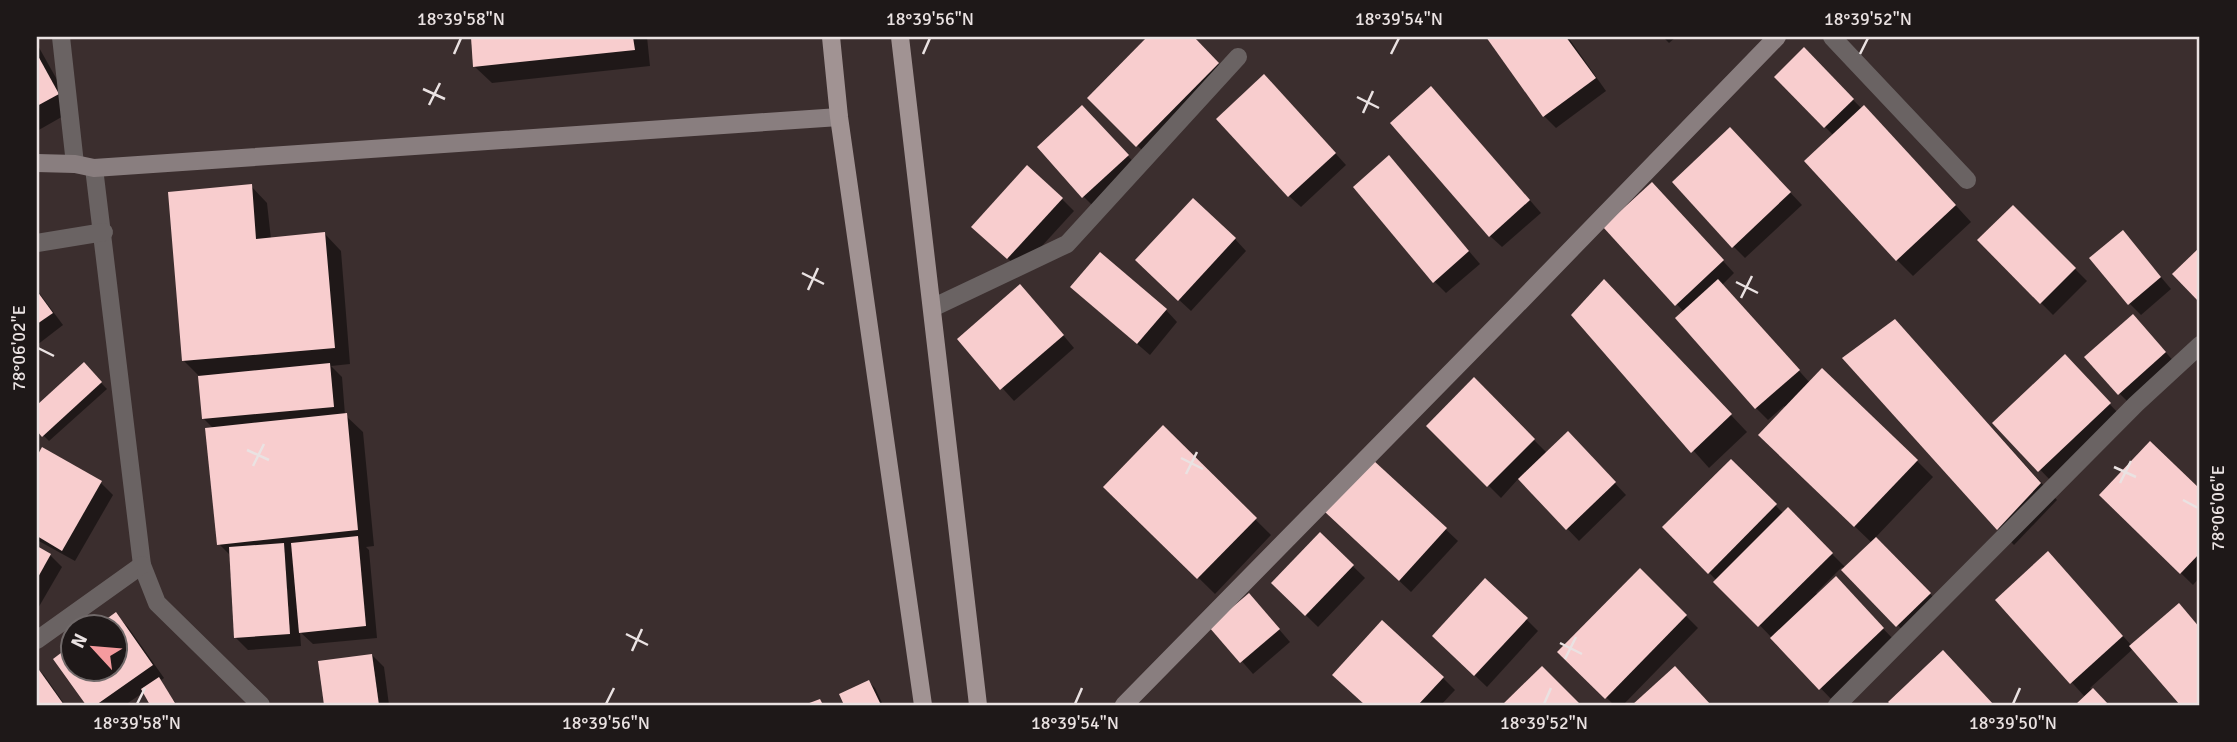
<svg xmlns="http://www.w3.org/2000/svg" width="2237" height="742" viewBox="0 0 2237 742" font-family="Signika,sans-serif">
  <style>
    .shadow { fill: #0007 }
    .building { fill: #f8cdce }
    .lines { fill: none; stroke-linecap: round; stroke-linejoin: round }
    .lane { stroke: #6a6363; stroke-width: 18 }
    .street { stroke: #6a6363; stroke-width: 18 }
    .secondary { stroke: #897e7f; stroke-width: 18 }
    .primary { stroke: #a19393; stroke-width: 18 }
    .ticks { fill: none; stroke: #eae2e2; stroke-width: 2.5 }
    .neatline { fill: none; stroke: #eae2e2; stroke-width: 2.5 }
    .ticks-label { font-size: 18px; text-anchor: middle; fill: #eae2e2 }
  </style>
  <rect width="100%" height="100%" fill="#3b2e2e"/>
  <g class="shadow">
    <path d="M472,37h175l3,29 -158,17 -17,-16z"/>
    <path d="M1149,37h42l39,39 -81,81 -60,-59z"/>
    <path d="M1488,37h80l38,54 -50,37 -12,-12z"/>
    <path d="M1663,37h13l-7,6z"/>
    <path d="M37,44l37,66 -37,21z"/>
    <path d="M1804,50l59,60 18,14 90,98 -58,54 -16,-16 -63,-124 -58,-59z"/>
    <path d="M1276,88l70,77 -45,42 -12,-11z"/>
    <path d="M1443,101l98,112 -39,34 -12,-11z"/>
    <path d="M1094,119l45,49 -44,40 -12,-12z"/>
    <path d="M1742,141l60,64 -57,53 -12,-12z"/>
    <path d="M1389,158l91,106 -34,29 -12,-12z"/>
    <path d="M251,186l16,17 4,36 54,-5 16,17 9,113 -19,2 11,11 3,38 18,17 11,114 -8,1 3,3 8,88 -64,6 -13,-12 1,14 -53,4 -12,-12 -5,-82 -12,-12 -5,-115 -11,-11 -3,-41 -16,-16z"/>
    <path d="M1664,196l70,77 -12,12 88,98 107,78 16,16 -58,61 67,68 -33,31 -67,-70 -26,26 2,2 29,-4 48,50 -63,59 -167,-173 66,-66 53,53 4,-4 58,58 26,-25 -96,-92 10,-43 -2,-2 -16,14 -12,-12 -79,-90 7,-6 -78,-84z"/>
    <path d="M1062,199l12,12 -54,59 -34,-32z"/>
    <path d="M2013,207l74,74 -34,34 -74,-75z"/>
    <path d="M2123,232l48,57 -30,26 -12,-12z"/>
    <path d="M1235,239l11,12 -55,60 -42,-39z"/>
    <path d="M37,290l26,35 -26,20z"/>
    <path d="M1032,298l42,50 -60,53 -55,-61z"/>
    <path d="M1620,298l127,134 -38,36 -136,-153z"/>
    <path d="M1085,299l81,11 11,12 -27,33z"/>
    <path d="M2145,329l32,36 -46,40 -12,-12z"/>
    <path d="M1911,338l146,162 -43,45 -16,-17z"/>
    <path d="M84,365l23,24 -58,52 -12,-12v-22z"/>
    <path d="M2076,369l45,47 -69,66 -57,-59z"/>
    <path d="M1474,380l73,73 33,-7 46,49 -47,46 -60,-63 -18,20 -72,-72z"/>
    <path d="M1163,428l108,107 -56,59 -109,-107z"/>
    <path d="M2151,444l49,47v86l-7,8 -92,-90z"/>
    <path d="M42,450l59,33 12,12 -38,66 -38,-21v-80z"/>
    <path d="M1374,462l84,79 -47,51 -72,-68z"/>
    <path d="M1320,534l45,44 -47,49 -45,-44z"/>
    <path d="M37,548l13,7 12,12 -25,43z"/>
    <path d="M2060,566l72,80 58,-29 10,12v76h-17l-49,-57 -44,40 17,17h-30l8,-8 -88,-97z"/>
    <path d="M1640,570l58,58 -75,77h-9l-54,-53z"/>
    <path d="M1260,607l30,35 -37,32 -41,-47z"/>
    <path d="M116,615l12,12 36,51 -4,3 17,24h-25l-8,-13 -19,13h-37l-33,-46 19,9h42v-42h-16z"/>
    <path d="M1526,619l12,12 -51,56 -41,-39z"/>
    <path d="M372,655l12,12 5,38h-63l-6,-43z"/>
    <path d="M1955,664l38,41h-100l-3,-3z"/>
    <path d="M37,668l7,7 21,30h-28z"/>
    <path d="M1443,678l12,12 -14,15h-75l-20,-18z"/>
    <path d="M869,682l6,6 8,17h-37l-5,-10z"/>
  </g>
  <g class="building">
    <path d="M471,37h162l2,13 -162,17z"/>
    <path d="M1147,37h47l25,26 -83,84 -49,-49z"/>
    <path d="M1486,37h80l30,41 -53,39z"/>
    <path d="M1804,47l50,52 -30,29 -50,-51z"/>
    <path d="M37,54l22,40 -22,12z"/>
    <path d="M1264,74l72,79 -48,44 -72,-78z"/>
    <path d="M1431,86l99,114 -41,37 -99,-114z"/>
    <path d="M1082,105l47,50 -47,43 -45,-51z"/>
    <path d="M1864,105l92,100 -60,56 -92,-100z"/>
    <path d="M1730,127l61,65 -59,56 -60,-66z"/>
    <path d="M1389,155l80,96 -36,32 -80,-96z"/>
    <path d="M1027,165l36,33 -56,61 -36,-32z"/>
    <path d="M1652,182l72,78 -49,46 -72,-79z"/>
    <path d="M252,184l4,55 69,-7 10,116 -153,13 -14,-169z"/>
    <path d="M1193,198l43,40 -58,63 -43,-41z"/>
    <path d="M2013,205l63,63 -36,36 -63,-64z"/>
    <path d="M2123,230l38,47 -33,28 -39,-47z"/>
    <path d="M2200,247v56l-28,-29z"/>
    <path d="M1100,252l67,57 -30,35 -67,-57z"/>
    <path d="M1604,279l128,135 -41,39 -120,-138z"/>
    <path d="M1718,279l82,91 -45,39 -80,-91z"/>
    <path d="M1020,284l44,51 -64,55 -43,-51z"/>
    <path d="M37,291l16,22 -16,11z"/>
    <path d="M2133,314l33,38 -48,43 -34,-38z"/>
    <path d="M1895,319l146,164 -44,47 -155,-172z"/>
    <path d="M2065,354l46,49 -73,69 -46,-49z"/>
    <path d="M84,362l18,20 -60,55 -5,-6v-26z"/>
    <path d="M330,363l4,44 -132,12 -4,-43z"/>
    <path d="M1822,368l96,92 -64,67 -96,-92z"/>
    <path d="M1474,377l61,62 -48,48 -61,-61z"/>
    <path d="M347,413l11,117 -141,15 -12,-117z"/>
    <path d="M1163,425l94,93 -60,61 -94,-92z"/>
    <path d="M1568,431l48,51 -50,48 -48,-51z"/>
    <path d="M2150,441l50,48v64l-20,21 -81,-79z"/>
    <path d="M42,447l60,34 -40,70 -25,-15v-80z"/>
    <path d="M1731,459l46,45 -69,70 -46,-47z"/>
    <path d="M1373,460l74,68 -48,53 -74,-69z"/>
    <path d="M1788,507l45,46 -75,74 -45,-45z"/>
    <path d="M1320,532l34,33 -49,51 -34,-33z"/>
    <path d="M358,536l8,90 -67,7 -8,-90z"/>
    <path d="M1876,537l55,56 -35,34 -55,-57z"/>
    <path d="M284,543l6,91 -56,4 -5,-91z"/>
    <path d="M37,546l14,8 -14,25z"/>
    <path d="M2048,551l75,85 -53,48 -75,-84z"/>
    <path d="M1640,568l47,47 -82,84 -48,-47z"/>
    <path d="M1836,576l48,52 -65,62 -49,-52z"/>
    <path d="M1485,578l43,40 -54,58 -42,-40z"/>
    <path d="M1249,593l31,36 -40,34 -31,-36z"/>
    <path d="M2179,603l21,25v77h-20l-51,-59z"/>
    <path d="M116,612l37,53 -57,40h-10l-33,-46 21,-16v25h42v-42h-19z"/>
    <path d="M1382,620l62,57 -26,28h-53l-33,-30z"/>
    <path d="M1943,650l51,55h-103l-3,-3z"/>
    <path d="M372,654l7,51h-55l-6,-44z"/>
    <path d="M1542,666l39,39h-79z"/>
    <path d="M1675,666l36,39h-79z"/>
    <path d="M37,667l27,38h-27z"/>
    <path d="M159,677l16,26 -3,2h-22l-9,-16z"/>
    <path d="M869,680l12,25h-37l-5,-11z"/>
    <path d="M2093,688l16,17h-34z"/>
    <path d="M820,699l3,6h-19z"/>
  </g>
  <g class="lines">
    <path class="lane" d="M932,308l135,-64 171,-187"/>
    <g class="street">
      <path d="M61,37l14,127"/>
      <path d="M1832,37l135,143"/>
      <path d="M94,168l48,397 15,38 104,102"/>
      <path d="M37,243l67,-11"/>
      <path d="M37,640l105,-75"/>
      <path d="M1837,705l299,-301 64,-59"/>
    </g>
    <g class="secondary">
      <path d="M37,163l38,1 19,4 745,-51"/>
      <path d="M1124,705l391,-398 262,-270"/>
    </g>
    <g class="primary">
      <path d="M831,37l8,80 84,588"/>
      <path d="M900,37l78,668"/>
    </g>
  </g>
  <path class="ticks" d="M454,54l7,-16M923,54l7,-16M1391,54l8,-16M1860,54l8,-16M423,89l22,10M1357,97l22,11M429,105l11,-22M1363,113l10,-22M802,273l22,11M1736,282l22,11M808,290l10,-22M1741,298l11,-22M38,348l16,8M247,450l22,10M1181,458l22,11M253,466l11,-22M2114,467l22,10M1186,474l11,-22M2120,483l11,-22M2183,500l15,8M626,634l22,11M1560,643l22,11M632,651l10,-22M1565,659l11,-22M137,704l8,-16M606,704l8,-16M1075,704l7,-16M1544,704l7,-16M2013,704l7,-16"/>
  <rect width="2237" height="742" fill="none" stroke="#1e1818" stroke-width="77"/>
  <g transform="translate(94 648) rotate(296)"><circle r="33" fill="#1e1818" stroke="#706969" stroke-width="2"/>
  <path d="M0-5L12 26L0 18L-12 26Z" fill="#f59b9e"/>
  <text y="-10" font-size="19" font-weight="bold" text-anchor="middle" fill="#eae2e2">N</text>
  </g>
  <rect x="38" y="38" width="2160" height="666" class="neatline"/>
  <g class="ticks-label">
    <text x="461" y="25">18°39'58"N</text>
    <text x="930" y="25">18°39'56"N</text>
    <text x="1399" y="25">18°39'54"N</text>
    <text x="1868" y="25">18°39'52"N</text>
    <text transform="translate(19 348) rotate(-90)" y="6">78°06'02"E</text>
    <text transform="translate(2218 508) rotate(-90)" y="6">78°06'06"E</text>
    <text x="137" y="729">18°39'58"N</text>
    <text x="606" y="729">18°39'56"N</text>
    <text x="1075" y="729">18°39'54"N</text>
    <text x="1544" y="729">18°39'52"N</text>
    <text x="2013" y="729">18°39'50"N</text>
  </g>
</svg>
